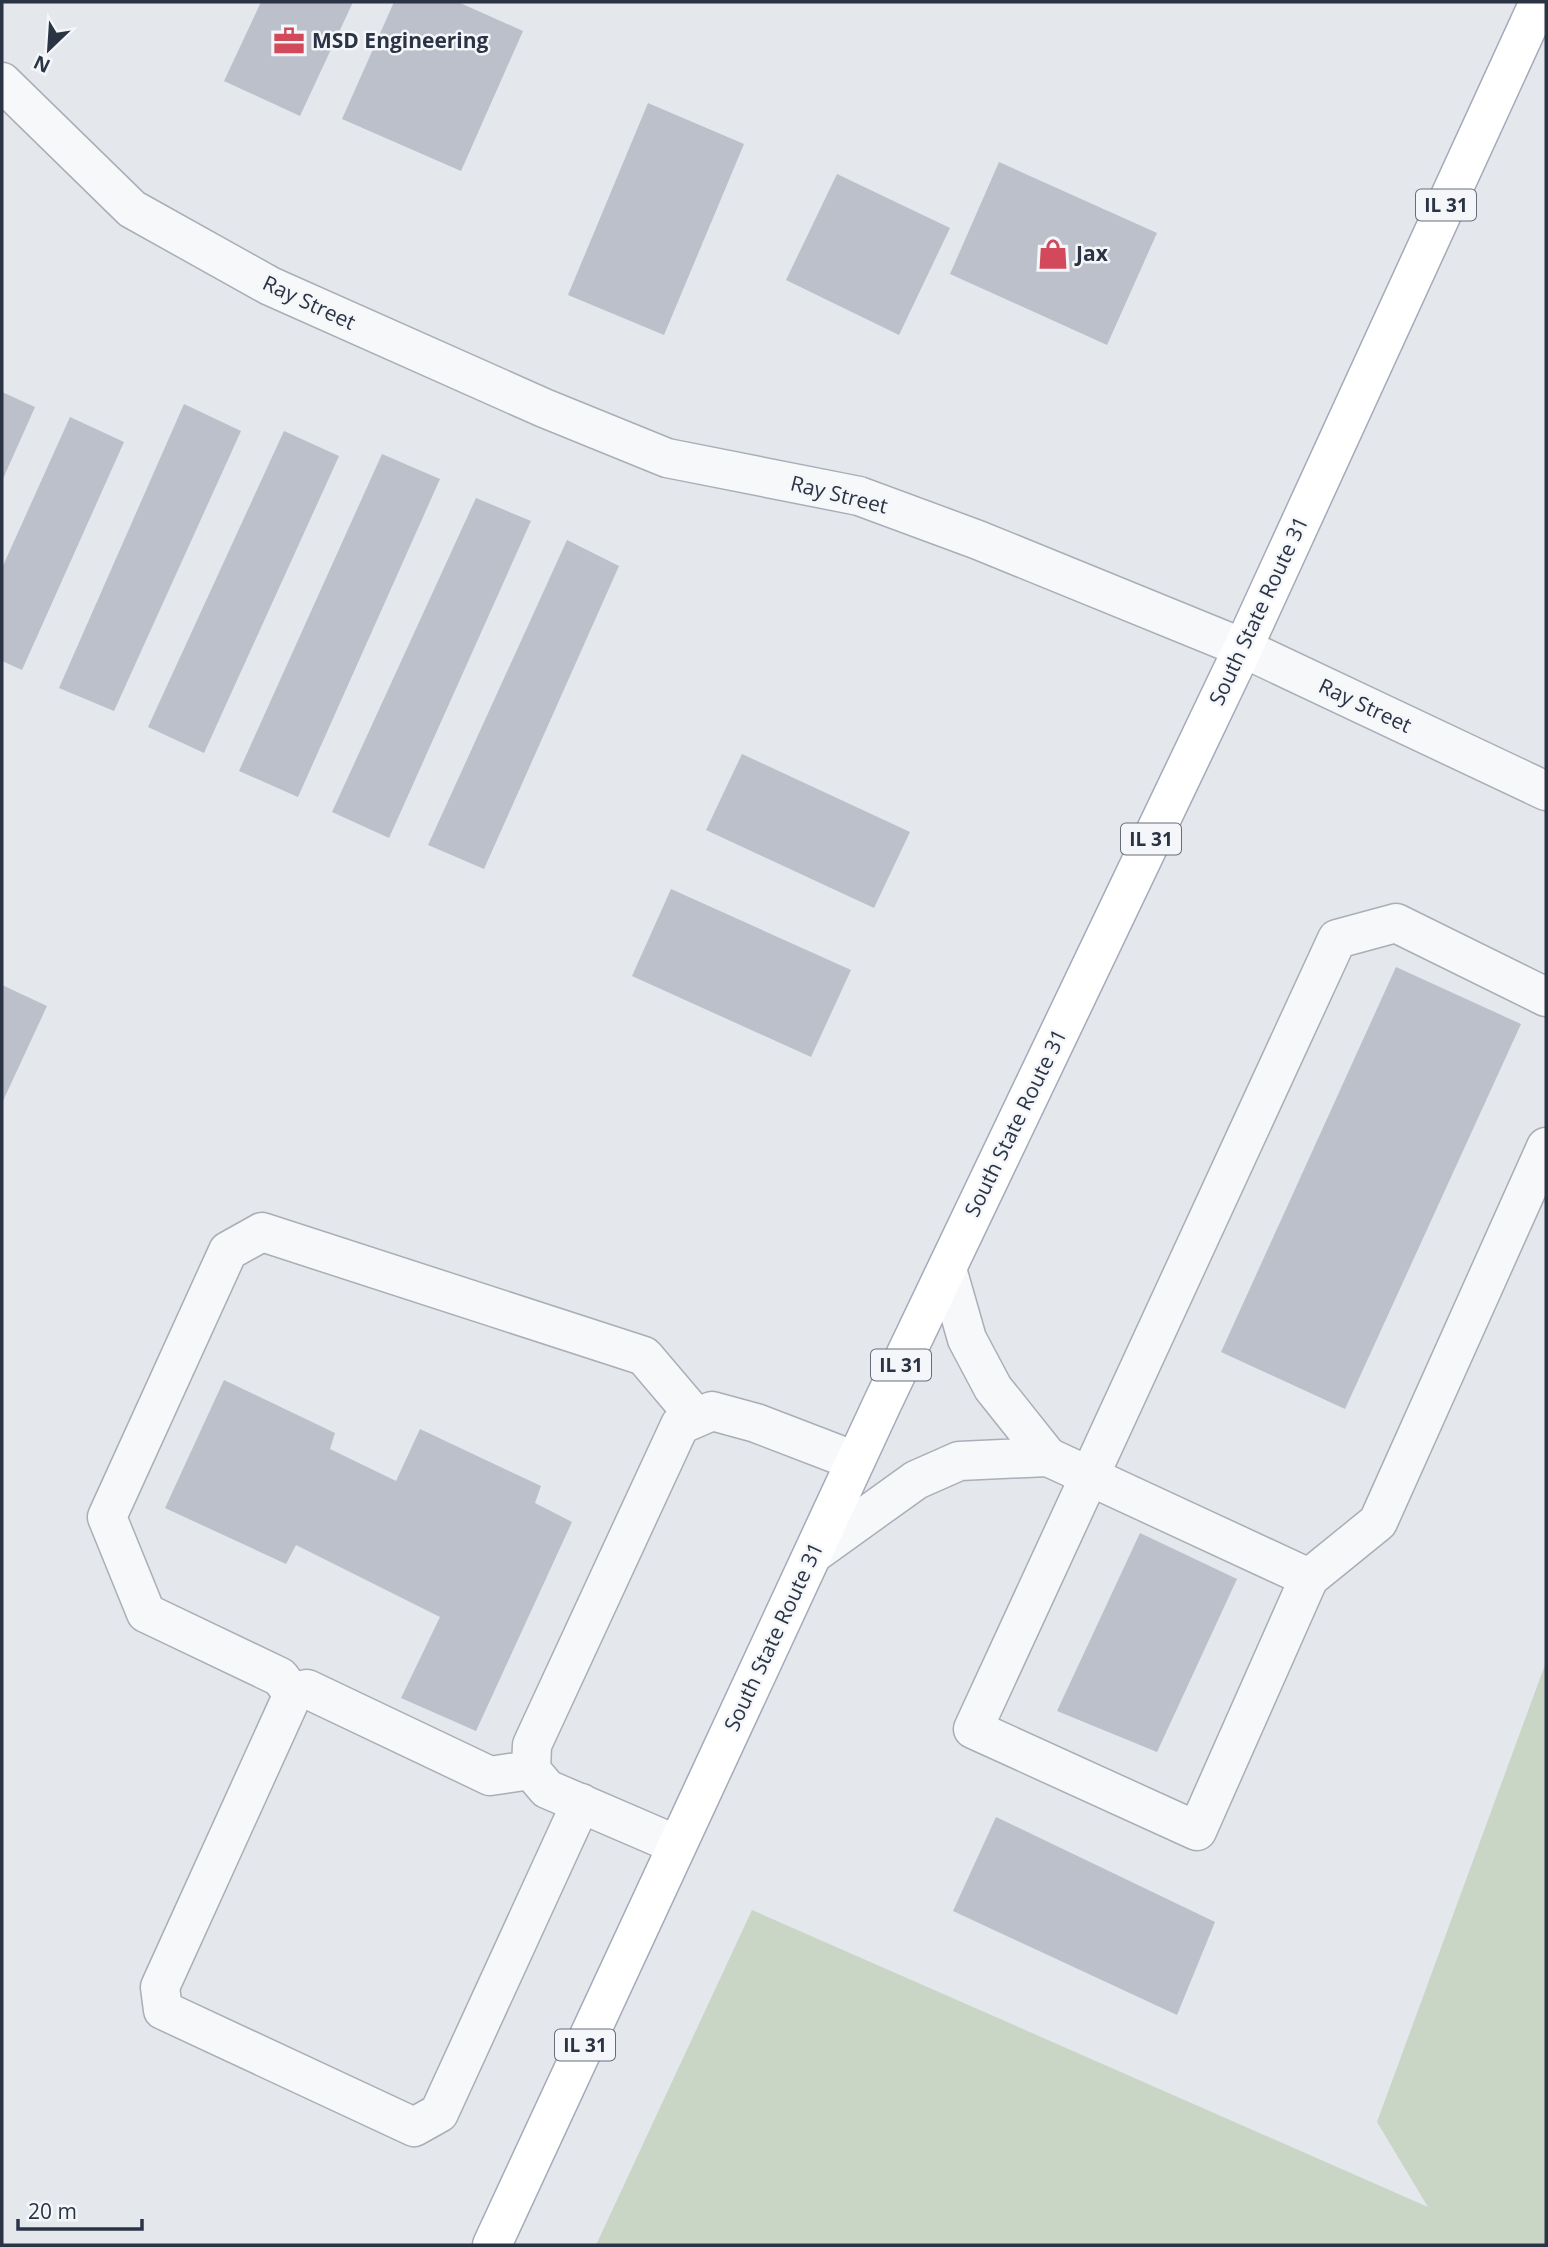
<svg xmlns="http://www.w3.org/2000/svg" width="1548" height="2247" viewBox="0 0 1548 2247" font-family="'Open Sans',sans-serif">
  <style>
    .green { fill: #c9d6c5 }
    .building { fill: #bbc0ca }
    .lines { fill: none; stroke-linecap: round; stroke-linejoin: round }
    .minor-casing { stroke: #a9aeb7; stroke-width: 41 }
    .major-casing { stroke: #a3abb8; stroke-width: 41 }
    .minor { stroke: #f7f8fa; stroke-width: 38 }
    .major { stroke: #fff; stroke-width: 38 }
    .labels { text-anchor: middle; stroke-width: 5; stroke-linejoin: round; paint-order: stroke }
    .shield { fill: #f4f6f9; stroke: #676e7b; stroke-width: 2 }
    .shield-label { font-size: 19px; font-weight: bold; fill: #2b3445 }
    .poi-label { font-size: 21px; font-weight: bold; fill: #2b3445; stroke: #f4f6f9; text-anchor: start }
    .street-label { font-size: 21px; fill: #2b3445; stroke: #f4f6f9 }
  </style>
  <rect width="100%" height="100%" fill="#e4e7ec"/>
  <path class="green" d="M1546,1662v583h-950l156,-335 676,297 -51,-85z"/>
  <g class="building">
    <path d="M261,2h92l-53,114 -76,-35z"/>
    <path d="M394,2h64l65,29 -62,140 -119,-52z"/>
    <path d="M648,103l96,41 -80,191 -96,-40z"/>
    <path d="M999,162l158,71 -50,112 -157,-71z"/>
    <path d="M837,174l113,54 -51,107 -113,-55z"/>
    <path d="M2,392l33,15 -33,74z"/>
    <path d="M184,404l57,27 -127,280 -55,-23z"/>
    <path d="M70,417l54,25 -102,228 -20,-9v-93z"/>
    <path d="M284,431l55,25 -135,297 -56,-26z"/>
    <path d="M382,454l58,25 -142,318 -59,-26z"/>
    <path d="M476,498l55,23 -142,317 -57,-26z"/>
    <path d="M567,540l52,26 -135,303 -56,-24z"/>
    <path d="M742,754l168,78 -36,76 -168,-78z"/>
    <path d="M671,889l180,81 -40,87 -179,-81z"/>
    <path d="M1396,967l125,57 -176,385 -124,-57z"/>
    <path d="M2,985l45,21 -45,97z"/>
    <path d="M224,1380l111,53 -5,16 66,32 24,-52 121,57 -6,17 37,19 -96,209 -75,-33 39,-81 -144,-72 -10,19 -121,-56z"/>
    <path d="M1140,1533l97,46 -80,173 -100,-41z"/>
    <path d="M996,1817l219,105 -38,93 -224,-104z"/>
  </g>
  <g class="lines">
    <defs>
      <g id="minor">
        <path d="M2,82l130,127 138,77 274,122 123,50 192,38 119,44 265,108 303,143"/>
        <path d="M1048,1457l261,121 -112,253 -224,-102 364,-790 59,-16 150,74"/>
        <path d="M813,1554l103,-74 43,-19 89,-4 -55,-69 -26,-49 -20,-70"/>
        <path d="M1309,1578l69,-56 168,-375"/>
        <path d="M293,1694l-13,-17 -134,-64 -39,-96 121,-266 34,-19 382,124 51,60"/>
        <path d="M531,1770l-41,6 -183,-87 -14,5 -133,293 3,23 251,117 25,-14 142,-310"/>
        <path d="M677,1845l-130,-56 -16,-19 1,-25 148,-320 32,-14 44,12 99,38"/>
      </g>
      <path id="major" d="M492,2245l390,-841 361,-756 296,-646"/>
    </defs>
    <use href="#minor" class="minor-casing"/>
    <use href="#major" class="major-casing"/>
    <use href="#minor" class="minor"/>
    <use href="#major" class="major"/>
  </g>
  <defs>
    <symbol id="office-bare" viewBox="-9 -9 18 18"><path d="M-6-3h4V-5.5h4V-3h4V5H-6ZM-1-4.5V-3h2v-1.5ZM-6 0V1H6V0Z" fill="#d1495b" stroke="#f4f6f9" stroke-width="2.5" paint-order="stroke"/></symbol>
    <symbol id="shop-bare" viewBox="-9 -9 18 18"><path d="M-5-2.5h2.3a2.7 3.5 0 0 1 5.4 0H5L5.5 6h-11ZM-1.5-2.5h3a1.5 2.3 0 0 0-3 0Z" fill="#d1495b" stroke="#f4f6f9" stroke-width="2.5" paint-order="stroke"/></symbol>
  </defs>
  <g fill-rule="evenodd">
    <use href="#office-bare" x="267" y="19" width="44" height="44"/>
    <use href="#shop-bare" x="1031" y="232" width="44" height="44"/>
  </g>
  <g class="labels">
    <g class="shield">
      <rect x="1416" y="189.5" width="60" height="31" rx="5"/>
      <rect x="1121" y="823.5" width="60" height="31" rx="5"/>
      <rect x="871" y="1349.5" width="60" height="31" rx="5"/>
      <rect x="555" y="2029.5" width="60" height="31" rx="5"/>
    </g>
    <g class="shield-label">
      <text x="1446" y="212">IL 31</text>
      <text x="1151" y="846">IL 31</text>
      <text x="901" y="1372">IL 31</text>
      <text x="585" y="2052">IL 31</text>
    </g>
    <g class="poi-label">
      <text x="312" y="48">MSD Engineering</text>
      <text x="1076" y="261">Jax</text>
    </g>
    <g class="street-label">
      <text transform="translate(309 303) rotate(25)" y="7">Ray Street</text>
      <text transform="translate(839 495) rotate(14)" y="7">Ray Street</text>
      <text transform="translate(1259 611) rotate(-65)" y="7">South State Route 31</text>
      <text transform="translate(1365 706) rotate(25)" y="7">Ray Street</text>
      <text transform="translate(1016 1123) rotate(-64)" y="7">South State Route 31</text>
      <text transform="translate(774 1637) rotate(-65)" y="7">South State Route 31</text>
    </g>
  </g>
  <rect width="1548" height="2247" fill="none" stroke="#2b3445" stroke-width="7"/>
  <g transform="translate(49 49) rotate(205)" stroke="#f4f6f9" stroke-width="5" paint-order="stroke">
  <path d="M0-5L12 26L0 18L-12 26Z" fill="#2b3445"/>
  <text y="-10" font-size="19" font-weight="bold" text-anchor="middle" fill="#2b3445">N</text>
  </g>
  <path d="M18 2219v10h124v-10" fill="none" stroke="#2b3445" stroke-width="3.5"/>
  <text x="28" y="2219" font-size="21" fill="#2b3445" stroke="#f4f6f9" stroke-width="5" paint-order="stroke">20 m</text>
</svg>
